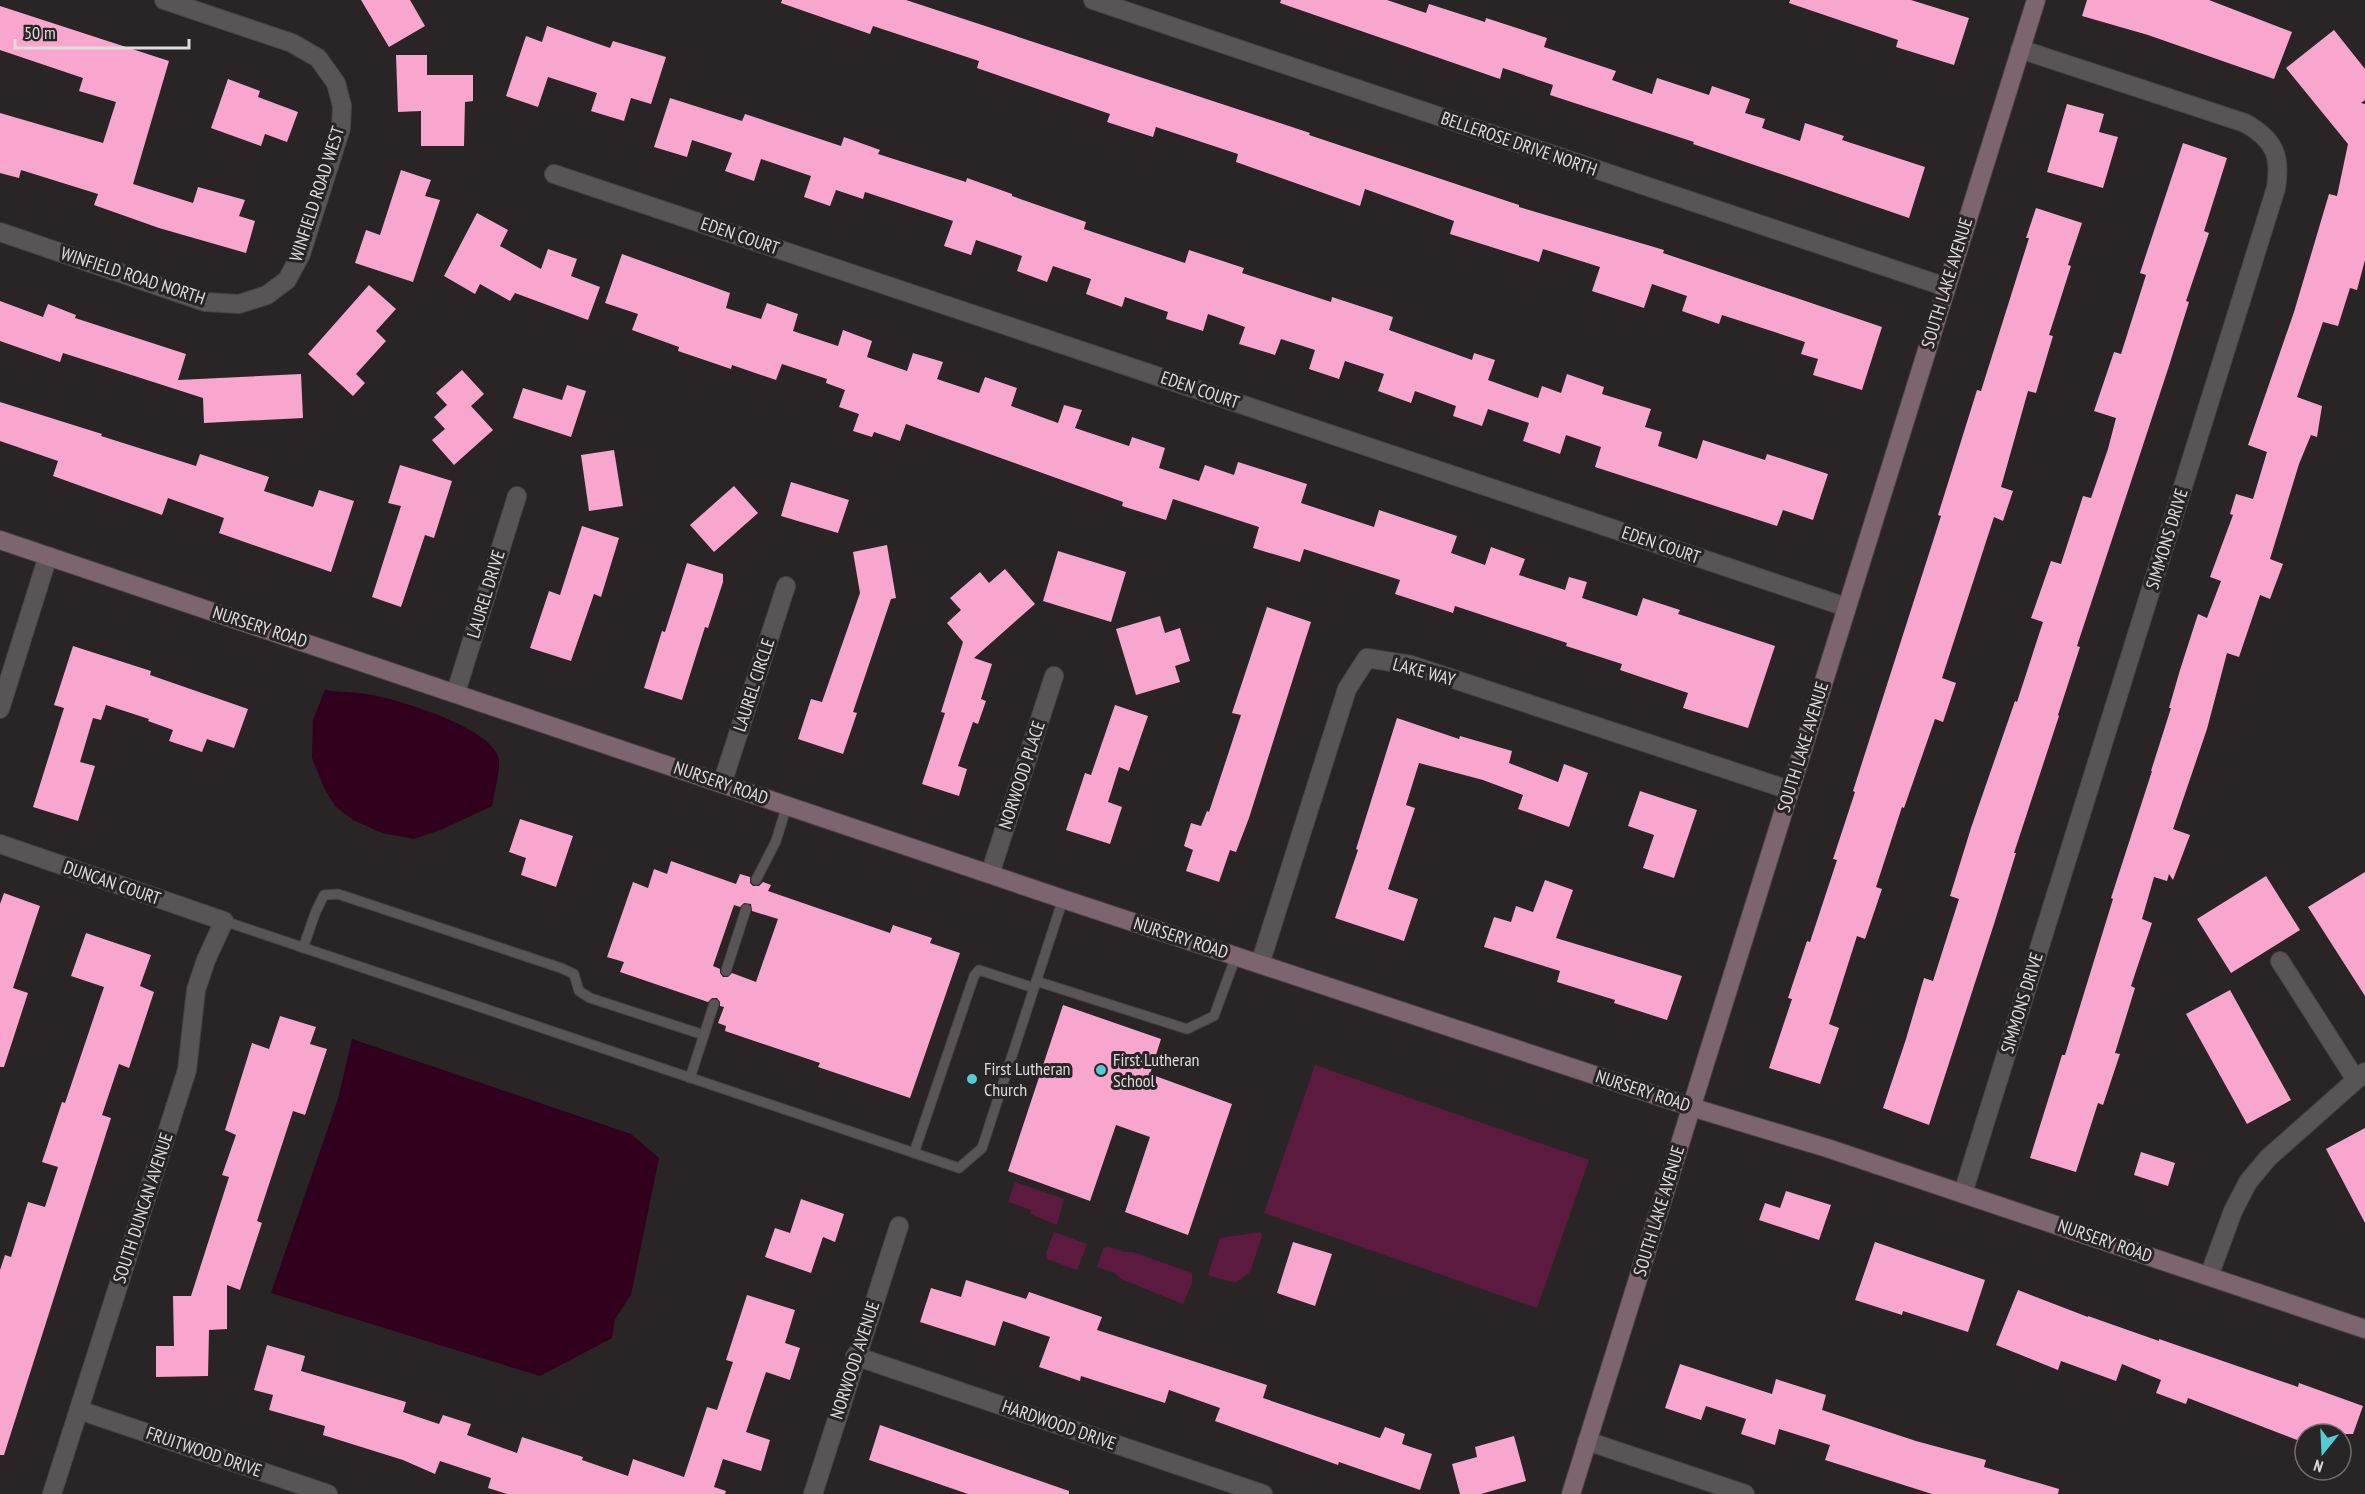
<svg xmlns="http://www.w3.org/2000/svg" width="2365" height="1494" viewBox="0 0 2365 1494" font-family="'PT Sans Narrow',sans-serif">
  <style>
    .green { fill: #5c1a3f }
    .water { fill: #30001c }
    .building { fill: #f8a6ce; fill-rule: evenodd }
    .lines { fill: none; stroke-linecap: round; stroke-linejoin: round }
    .lane-casing { stroke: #474345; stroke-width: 11 }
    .street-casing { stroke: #474345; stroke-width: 20 }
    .secondary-casing { stroke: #474345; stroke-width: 20 }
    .lane { stroke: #595456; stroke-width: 9 }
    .street { stroke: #595456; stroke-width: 18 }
    .secondary { stroke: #7d6570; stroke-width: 18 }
    .poi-dot { fill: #51ccd2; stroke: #292527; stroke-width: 2 }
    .labels { text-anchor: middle; stroke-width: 6; stroke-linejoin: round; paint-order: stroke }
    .street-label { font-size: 18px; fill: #dedbdd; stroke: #292527 }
    .poi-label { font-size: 18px; fill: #dedbdd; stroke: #292527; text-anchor: start }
  </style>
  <rect width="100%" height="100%" fill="#292527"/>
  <g class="green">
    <path d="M1315,1065l274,95 -52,148 -273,-95z"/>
    <path d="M1015,1182l49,17 -7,26 -27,-11 1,-4 -23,-8z"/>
    <path d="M1054,1232l33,12 -10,26 -30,-11 -1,-6z"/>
    <path d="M1261,1232l1,4 -12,36 -15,11 -27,-8 12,-37z"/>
    <path d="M1107,1246l17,6h9l59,21v10l-9,21 -62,-25 -6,-6 -18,-6 6,-18z"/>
  </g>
  <g class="water">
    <path d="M325,690c14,2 28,2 41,4 29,4 129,34 133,66 1,12 -5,34 -7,46l-49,23 -29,10 -32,-6 -29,-13 -18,-14 -11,-18 -12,-30 1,-38z"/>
    <path d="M352,1039l279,95 28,24 -28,137 -16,24 -3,19 -72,38 -269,-83 67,-194z"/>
  </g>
  <g class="building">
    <path d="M361,0h49l15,26 -36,21z"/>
    <path d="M782,0h124l404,133 -1,2 210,70v2l145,43 -1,3 219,74 -20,63 -49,-15 5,-16 -17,-5 4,-12 -83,-27 -3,9 -37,-13 5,-15 -35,-12 -8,24 -52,-17 8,-24 -57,-18 -4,13 -89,-28 4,-13 -89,-32 -5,17 -124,-44 2,-8 -82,-27 -3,10 -46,-15 3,-8 -133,-46 2,-7 -106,-35 -3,8 -89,-31z"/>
    <path d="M1281,0h106l39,13 3,-9 56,18 1,-4 61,20 -3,9 72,24 -4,9 40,14 5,-16 52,17 3,-9 38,13 -5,14 20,6 -3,9 38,13 5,-18 39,13 -2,4 83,27 -16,51 -216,-74 1,-2 -144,-47 3,-10 -50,-17 -3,11 -220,-76z"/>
    <path d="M1790,0h121l58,18 -15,47 -58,-18 2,-7 -109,-37z"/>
    <path d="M2087,0h122l83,32 -18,47 -126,-44 -66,-19z"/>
    <path d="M0,6l169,55 -36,123 60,19 5,-16 47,13 -6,16 16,5 -9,32 -87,-25 -65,-23 4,-11 -77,-24 -2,8 -19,-5v-60l103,30 13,-41 -37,-11 4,-13 -83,-28z"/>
    <path d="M547,26l63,22 3,-7 53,16 -15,47 -20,-6 -7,23 -33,-10 6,-18 -49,-16 -10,30 -32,-11 20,-60 16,6z"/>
    <path d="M2334,30l31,39v31l-4,3 4,1v156l-8,30 -7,-2 -12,38 -15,-4 -26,75 25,9 -5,31 -6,-2 -12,29 -29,95 13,5 -13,35 -10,-4 -21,62 -12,-4 -20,76 -34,100 17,6 -17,45 -4,-6 -2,7 -13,-4 -12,42 10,4 -21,63 4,2 -20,65 5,1 -17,51 -5,-2 -22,69 -46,-14 32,-103h3l48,-156 -2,-1 41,-127h-1l20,-63h-2l11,-38 18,-56 9,4 14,-37 -11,-4 23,-62 -3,-1 6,-20 17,5 14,-47 -19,-7 46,-133 35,-118 8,2 11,-52 -62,-76z"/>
    <path d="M396,55h31v20h46v26l-8,1 -1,44h-43v-35l-23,1z"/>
    <path d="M228,79l32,12 -2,6 40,15 -11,30 -22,-8 -4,12 -50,-18z"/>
    <path d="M670,98l72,23 3,-7 96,32 3,-9 36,13 -2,4 88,28 1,-4 45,16v2l74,26 -2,7 101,34 4,-13 55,18 -2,5 89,29 1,-5 61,20 -4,13 83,30 2,-7 21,7 -7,20 50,18 4,-12 19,7 6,-19 37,13 -2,7 49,15 -6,18 17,5 -4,14 39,13 6,-19 62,20 2,-6 61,20 -15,46 -30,-10 -6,16 -182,-59 6,-20 -35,-12 -6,19 -37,-13 6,-18 -41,-14 -6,17 -29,-10 3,-10 -41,-15 -4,12 -33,-12 6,-17 -39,-13 -6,18 -30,-10 6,-19 -34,-11 -6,16 -36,-11 6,-17 -37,-13 -5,17 -37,-12 2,-7 -43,-15 -3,10 -36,-13 5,-15 -38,-13 -6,16 -30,-11 5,-15 -46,-16 -5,15 -27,-9 9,-25 -88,-29 -2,7 -27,-9 -6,16 -26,-9 7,-21 -50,-17 -7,22 -29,-10 7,-18 -40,-13 -5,17 -33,-10z"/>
    <path d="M2067,104l37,10 -5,18 19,5 -15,51 -56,-16z"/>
    <path d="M2183,143l44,15 -23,73 5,2 -23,68 3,1 -21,67 -91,277 3,1 -22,68 1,1 -45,137h2l-22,71 -65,201 -46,-17 23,-69 18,-61 9,3 26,-82 -9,-3 21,-68 44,-127 2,1 26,-80 -12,-4 20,-57 10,3 22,-68 8,2 17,-49 8,-31 -22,-7 20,-59 7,2 25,-79 -6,-2z"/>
    <path d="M401,170l30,10 -6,16 15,4 -27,82 -58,-19 11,-33 14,5z"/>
    <path d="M2036,208l46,15 -14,42 3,1 -22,69 4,1 -17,57 -8,-2 -27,96 12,4 -10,30 -9,-4 -52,161 14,5 -13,39 -8,-3 -31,89 -2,-1 -26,80 6,2 -17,50 -8,-3 -28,88 10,4 -19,56 -51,-16 23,-69 -4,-1 19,-57 3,1 27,-82 -4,-1 22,-67 -2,-1 88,-275 -3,-1 39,-125 4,1 48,-153h-3z"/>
    <path d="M477,213l31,17 -8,16 41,23 7,-20 29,10 -6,17 29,11 -12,33 -73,-27 -5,8 -30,-17 -5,10 -31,-18z"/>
    <path d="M622,254l108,39 -4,15 35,11 6,-16 31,11 -5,17 45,15 5,-16 29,11 -5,16 40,14 6,-18 30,9 -6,17 42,14 6,-16 32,11 -6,18 47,17 6,-18 18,5 -7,18 54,18 3,-9 33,11 -6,20 40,13 6,-16 29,10 4,-13 69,22 -6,19 73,24 5,-17 78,26 -6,17 34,12 6,-18 34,12 -6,16 46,15 4,-13 18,5 -5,16 55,18 6,-18 37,12 -2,4 97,32 -27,82 -65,-20 5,-15 -68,-23 2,-6 -56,-18 1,-3 -112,-37 -2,7 -58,-19 5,-14 -96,-31 -4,13 -47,-14 6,-21 -86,-28 -7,21 -44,-14 1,-4 -217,-78 -6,17 -26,-9 -2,5 -19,-6 6,-17 -20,-7 6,-17 -19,-7 1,-4 -45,-15 -6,16 -44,-15 -1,4 -53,-18 1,-4 -47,-17 6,-16 -33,-11z"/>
    <path d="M369,285l27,24 -20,22 10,10 -30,33 9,9 -12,13 -45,-42z"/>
    <path d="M0,301l43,16 5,-13 28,11 -1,3 111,36 -8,26 123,-6 2,44 -99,5 -1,-25 -140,-45 -3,9 -60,-21z"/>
    <path d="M462,370l22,24 -13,12 22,24 -39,35 -22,-25 13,-11 -11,-12 13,-12 -11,-12z"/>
    <path d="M567,385l19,6 -15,46 -58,-19 10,-30 39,12z"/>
    <path d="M0,402l102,32 -1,2 95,30 4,-12 69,23 -5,14 49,16 6,-17 35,11 -23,71 -112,-39 5,-15 -56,-20 -6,17 -109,-39 5,-15 -58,-20z"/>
    <path d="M614,450l9,56 -34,5 -8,-56z"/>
    <path d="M400,465l52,16 -18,57 -9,-3 -24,72 -29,-10 29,-91 -13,-3z"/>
    <path d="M791,482l58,18 -11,33 -57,-17z"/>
    <path d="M734,486l24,27 -44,39 -24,-27z"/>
    <path d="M582,526l37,12 -18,59 -7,-3 -23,67 -41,-13 19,-57 11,4z"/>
    <path d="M887,545l9,53 -5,1 -38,113 4,1 -14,41 -45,-15 13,-40 11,3 38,-109 -7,-41z"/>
    <path d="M1058,551l68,21 -15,50 -68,-21z"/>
    <path d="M687,563l36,11v8l-15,46 -3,-1 -23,73 -38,-12 18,-57 3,1z"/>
    <path d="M1005,569l30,35 -61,54 18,6 -11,35 5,2 -8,23 -5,-2 -15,44 9,3 -8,27 -37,-12 23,-71 -4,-1 22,-70 -16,-19 14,-13 -11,-12 30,-26 9,11z"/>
    <path d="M1267,607l44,15 -62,196 -13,34 -6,-2 -11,32 -33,-11 7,-21 -9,-4 7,-23 10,3 6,-15 2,1 32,-97 -9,-2z"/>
    <path d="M1160,616l5,17 15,-5 10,33 -15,5 5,16 -44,13 -20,-66z"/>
    <path d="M73,646l78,25 -1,4 98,34 -14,39 -27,-9 -5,13 -33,-11 4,-11 -25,-9 1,-2 -43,-14 -5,15 -8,-2 -13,44 15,4 -17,55 -45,-14 31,-99 -10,-3z"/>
    <path d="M1115,705l33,11 -19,55 -10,-4 -11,35 14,5 -12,37 -44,-14 19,-57 6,2z"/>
    <path d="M1397,718l62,21 1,-3 52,15 -3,12 49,19 6,-18 24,9 -19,54 -51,-18 5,-14 -40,-15 -64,-17 -13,42 9,3 -27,81 30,10 -14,42 -69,-23 23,-68 -2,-1z"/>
    <path d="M1640,791l57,19 -23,68 -31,-10 11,-33 -26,-9z"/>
    <path d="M520,819l53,17 -17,51 -35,-12 5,-17 -17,-6z"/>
    <path d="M671,861l65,23 4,-10 10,3v6l3,3h6l4,-4 8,3 -3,6 122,42 3,-8 39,13 -2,5 30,10 -50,145 -92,-31 2,-4 -95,-32 1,-5 -8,-3 6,-16 -4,-1v-4l-3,-4h-5l-4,4 -88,-30 4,-10 -17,-5 26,-75 15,6 6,-19 13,5zM744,903l7,1 1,7 26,8 -22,63 -24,-9 -4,4h-5l-3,-4v-4l-7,-3 21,-61 6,2z"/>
    <path d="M2365,872v124l-57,-89z"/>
    <path d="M2266,876l34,54 -69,43 -34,-54z"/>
    <path d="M1545,880l28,10 -17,48 126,38 -15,44 -53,-17 1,-3 -58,-18 3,-11 -76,-24 10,-30 17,5 5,-16 17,6z"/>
    <path d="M4,893l36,13 -27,82 15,5 -24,74h-4v-163z"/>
    <path d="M86,933l65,22 -11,31 14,6 -25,76 -10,-4 -17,51 9,3 -107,337h-4v-185l5,-15 6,2 17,-55 17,5 13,-40 -16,-5 20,-60 3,1 39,-116 -33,-11z"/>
    <path d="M2230,990l61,110 -44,24 -61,-110z"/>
    <path d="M1063,1005l98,34 -11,35 82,30 -44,131 -63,-23 25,-75 -34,-12 -26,76 -82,-30z"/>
    <path d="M280,1016l36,11 -6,17 17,5 -22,66 -12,-4 -36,110 5,2 -22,67 -13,-5v44l-18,1 -1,46 -52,1v-31h18l-1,-50h18l38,-119 -7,-2 14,-40 -11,-5 27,-87 17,6z"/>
    <path d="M2365,1128v95l-39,-74z"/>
    <path d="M2141,1152l34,11 -7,23 -34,-11z"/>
    <path d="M1786,1191l45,14 -12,35 -60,-20 6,-17 15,5z"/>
    <path d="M801,1199l43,15 -9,28 -12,-5 -12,36 -46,-16 10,-29 15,5z"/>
    <path d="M1293,1242l39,12 -17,52 -38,-13z"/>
    <path d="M1875,1242l110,38 -17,52 -65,-21 -1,4 -47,-15z"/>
    <path d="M966,1280l60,19 3,-7 73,25 -5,13 170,55 -4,13 117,40 5,-11 20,7 -3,10 30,10 -12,36 -81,-28 -1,3 -123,-44 5,-13 -51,-18 -4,13 -84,-27 -1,5 -41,-14 11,-30 -47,-16 -8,25 -75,-24 11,-34 30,9z"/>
    <path d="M2018,1290l70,27v-1l71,25v-2l139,48 1,-4 64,23 -10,28h-48v9l-117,-45 -2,6 -30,-11 5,-13 -39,-16 -6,17 -55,-20 -3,9 -62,-25z"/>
    <path d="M747,1295l48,15 -10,33 15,5 -10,32 -24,-8 -20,60 24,8 -9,31 -38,-12 -9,28 12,4 -1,3h-218l-19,-6 3,-10 -51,-17 -5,13 -32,-14 -80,-25 2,-9 -56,-16 4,-15 -19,-5 13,-45 38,11 -4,15 105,31 -3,10 36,12 4,-9 28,9 -4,11 50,18 5,-16 61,20 -1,3 46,16 5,-17 51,18 23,-70 10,3 16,-48 -7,-2z"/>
    <path d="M1680,1364l92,30 4,-15 50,16 -4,15 94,31 70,19 -2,7 75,22 -1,5h-126l-107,-34 5,-15 -51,-16 -4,16 -34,-11 5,-15 -40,-13 -5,14 -36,-12z"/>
    <path d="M880,1425l189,66v3h-101l-99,-34z"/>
    <path d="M1514,1436l12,45 -45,13h-21l-8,-30 25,-7 -2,-10z"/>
  </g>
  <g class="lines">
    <defs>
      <g id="lane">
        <path d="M756,880l20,-39 11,-36"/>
        <path d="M224,921l735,247 23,-20 81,-249"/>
        <path d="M303,948l13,-37 8,-16 14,-1 223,74 13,6 5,17 11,7 114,37"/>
        <path d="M726,971l20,-62"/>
        <path d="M1036,981l151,48 27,-13 22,-60"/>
        <path d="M690,1078l24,-74"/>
        <path d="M914,1153l60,-177 5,-6 55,18"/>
      </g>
      <g id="street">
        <path d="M1093,0l853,287"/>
        <path d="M554,174l1292,433"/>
        <path d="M0,232l205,70 34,2 28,-9 20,-15 14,-26 40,-126 1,-22 -6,-23 -18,-25 -26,-15 -128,-43"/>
        <path d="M456,692l61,-196"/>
        <path d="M0,709l48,-153"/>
        <path d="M722,784l64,-198"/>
        <path d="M0,844l224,77 -18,39 -10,30 -9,80 -135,424"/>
        <path d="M990,874l64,-198"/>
        <path d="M2280,961l76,119"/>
        <path d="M1260,964l87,-275 20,-31 44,7 378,125"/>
        <path d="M1963,1193l313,-1005c5,-32 -1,-48 -31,-65l-225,-74"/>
        <path d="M2209,1276l24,-65 15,-29 20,-24 97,-86"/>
        <path d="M855,1356l408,138"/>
        <path d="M79,1410l249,84"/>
        <path d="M1587,1441l158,53"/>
        <path d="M813,1494l86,-268"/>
      </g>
      <g id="secondary">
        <path d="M0,540l1063,359 628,208 136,41 538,181"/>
        <path d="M1571,1494l465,-1494"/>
      </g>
    </defs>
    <use href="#lane" class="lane-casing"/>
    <use href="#street" class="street-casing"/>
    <use href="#secondary" class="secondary-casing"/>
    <use href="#lane" class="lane"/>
    <use href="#street" class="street"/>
    <use href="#secondary" class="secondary"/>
  </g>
  <g class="poi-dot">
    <circle cx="1101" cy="1070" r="6"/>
    <circle cx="972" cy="1079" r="6"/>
  </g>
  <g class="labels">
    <g class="street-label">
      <text transform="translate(1519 144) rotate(19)" y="6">BELLEROSE DRIVE NORTH</text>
      <text transform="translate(317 194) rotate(-72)" y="6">WINFIELD ROAD WEST</text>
      <text transform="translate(740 236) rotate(19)" y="6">EDEN COURT</text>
      <text transform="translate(133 276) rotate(18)" y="6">WINFIELD ROAD NORTH</text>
      <text transform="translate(1947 283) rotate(-73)" y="6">SOUTH LAKE AVENUE</text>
      <text transform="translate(1200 390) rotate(19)" y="6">EDEN COURT</text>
      <text transform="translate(2167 539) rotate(-73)" y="6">SIMMONS DRIVE</text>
      <text transform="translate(1661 545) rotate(19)" y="6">EDEN COURT</text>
      <text transform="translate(486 594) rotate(-73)" y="6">LAUREL DRIVE</text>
      <text transform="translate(260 627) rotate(18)" y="6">NURSERY ROAD</text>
      <text transform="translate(1424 672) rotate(15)" y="6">LAKE WAY</text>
      <text transform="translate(754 685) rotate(-72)" y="6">LAUREL CIRCLE</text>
      <text transform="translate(1803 747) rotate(-73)" y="6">SOUTH LAKE AVENUE</text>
      <text transform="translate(1022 775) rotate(-72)" y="6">NORWOOD PLACE</text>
      <text transform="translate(721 783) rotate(19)" y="6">NURSERY ROAD</text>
      <text transform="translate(112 883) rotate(19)" y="6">DUNCAN COURT</text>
      <text transform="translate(1181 938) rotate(18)" y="6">NURSERY ROAD</text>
      <text transform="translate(2022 1003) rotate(-73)" y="6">SIMMONS DRIVE</text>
      <text transform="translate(1643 1091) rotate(18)" y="6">NURSERY ROAD</text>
      <text transform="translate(143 1208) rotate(-72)" y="6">SOUTH DUNCAN AVENUE</text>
      <text transform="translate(1659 1211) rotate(-73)" y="6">SOUTH LAKE AVENUE</text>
      <text transform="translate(2105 1241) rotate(19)" y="6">NURSERY ROAD</text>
      <text transform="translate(855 1360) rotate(-72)" y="6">NORWOOD AVENUE</text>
      <text transform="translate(1059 1425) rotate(19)" y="6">HARDWOOD DRIVE</text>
      <text transform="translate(204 1452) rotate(19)" y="6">FRUITWOOD DRIVE</text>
    </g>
    <g class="poi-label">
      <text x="1113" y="1066">First Lutheran<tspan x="1113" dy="21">School</tspan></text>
      <text x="984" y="1075">First Lutheran<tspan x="984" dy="21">Church</tspan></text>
    </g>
  </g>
  <g transform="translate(2323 1452) rotate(198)"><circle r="28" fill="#292527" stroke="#716e70" stroke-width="1.5"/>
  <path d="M0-4.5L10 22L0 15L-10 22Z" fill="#51ccd2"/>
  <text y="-9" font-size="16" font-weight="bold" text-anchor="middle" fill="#dedbdd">N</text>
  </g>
  <path d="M15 39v9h174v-9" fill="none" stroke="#dedbdd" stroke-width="3"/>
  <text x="24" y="39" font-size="18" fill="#dedbdd" stroke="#292527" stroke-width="4.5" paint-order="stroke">50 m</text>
</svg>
